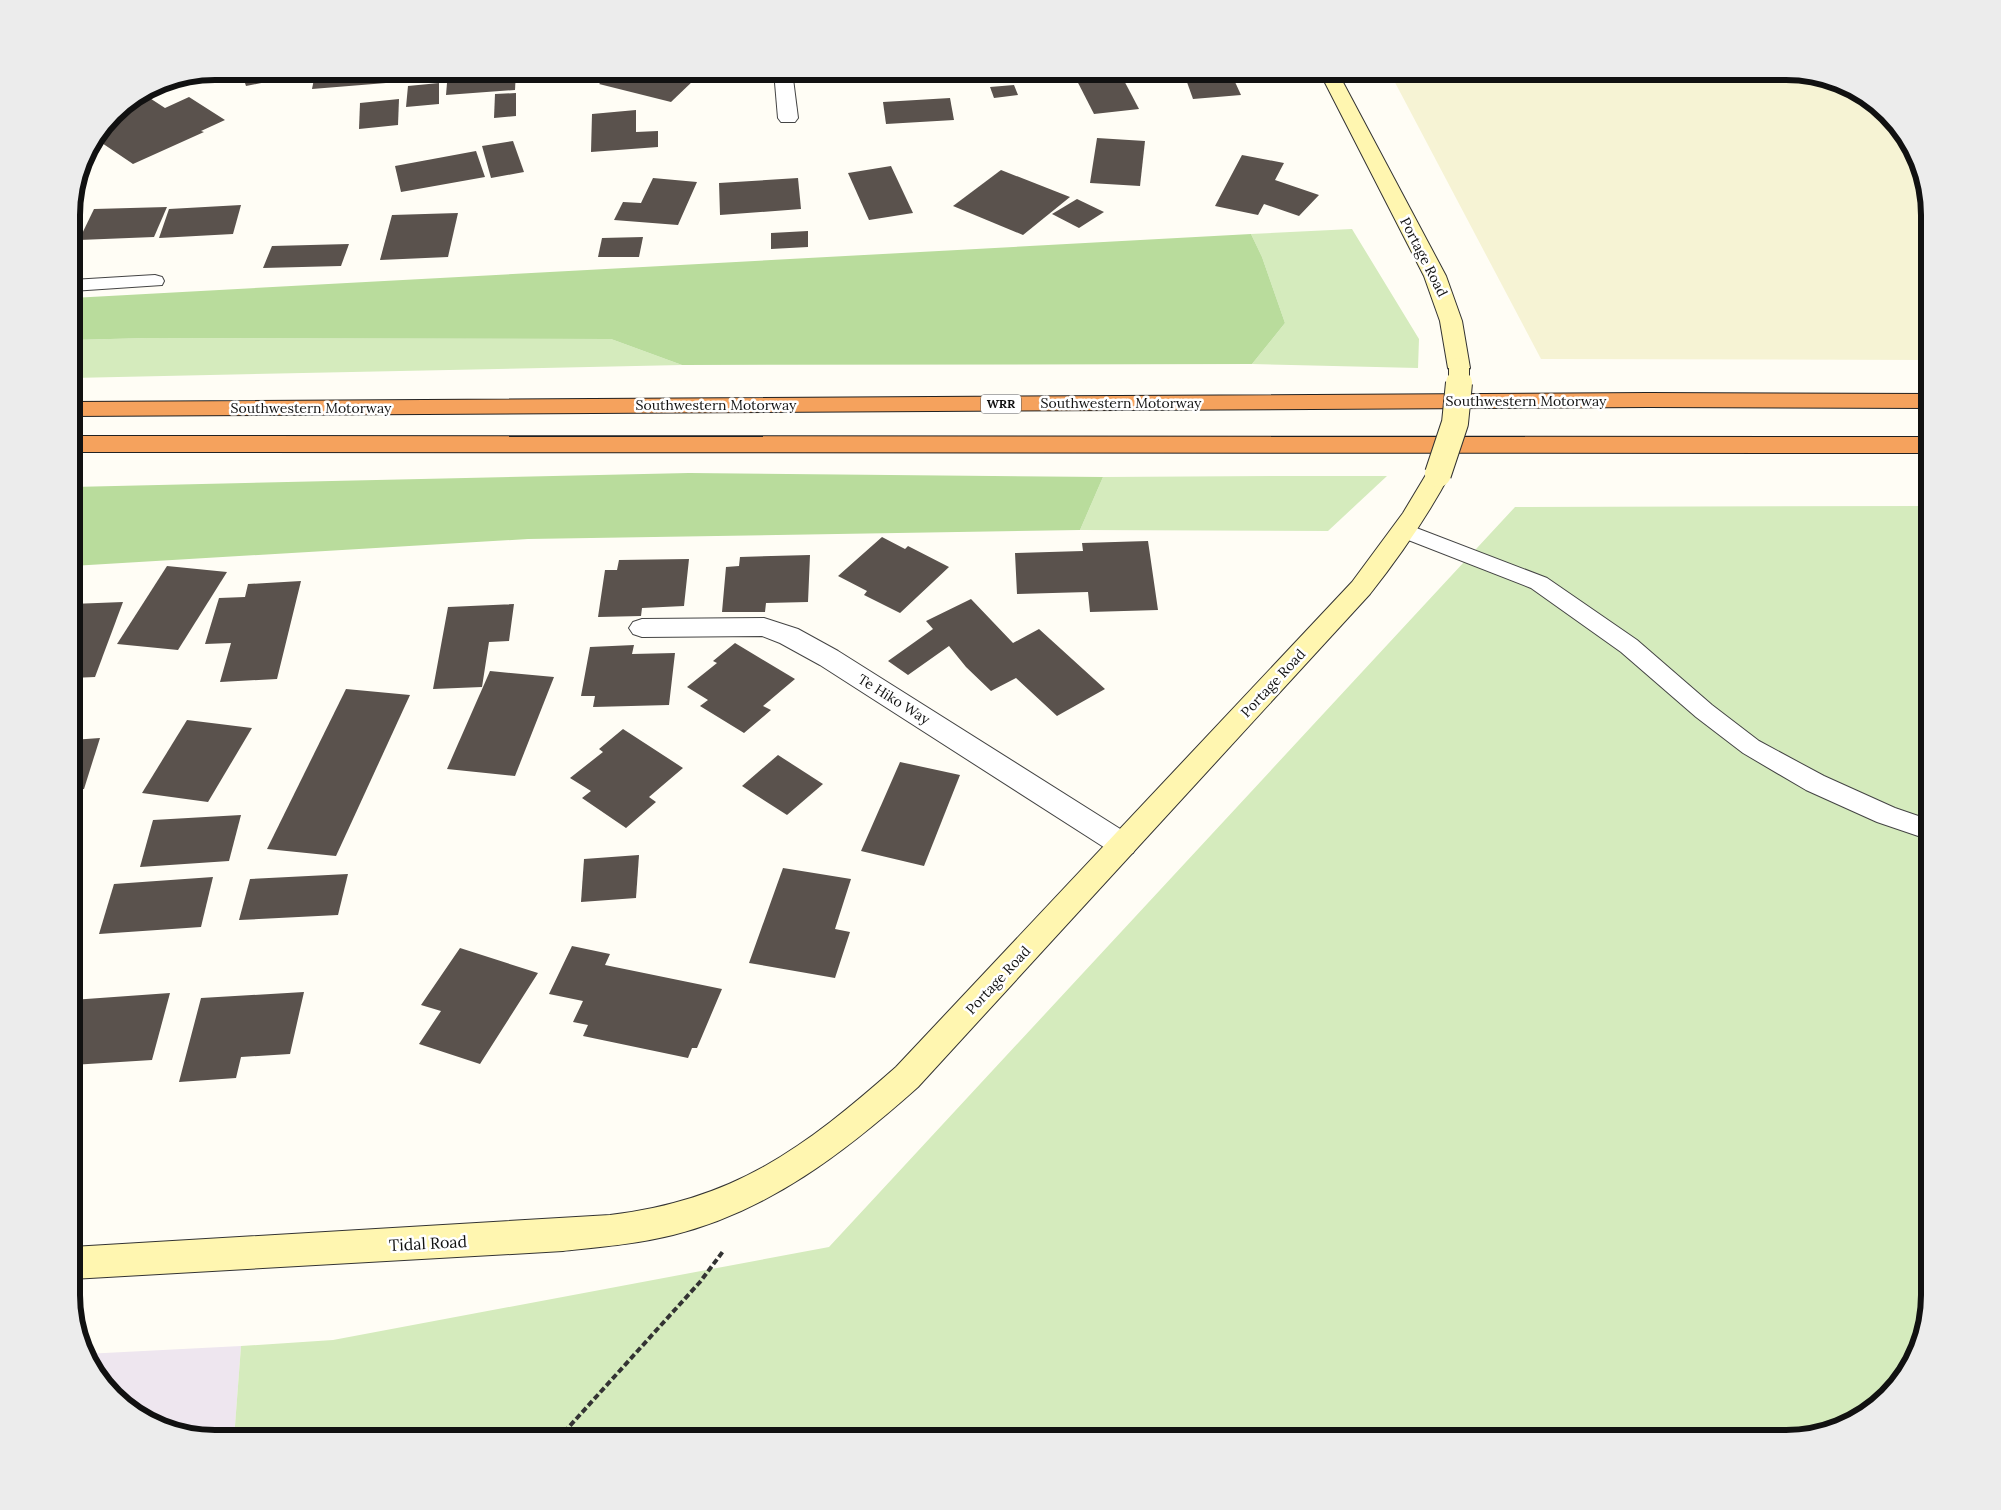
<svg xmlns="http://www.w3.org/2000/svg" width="2001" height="1510" viewBox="0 0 2001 1510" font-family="Lora,serif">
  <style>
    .industrial { fill: #eee6ef }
    .farmland { fill: #f6f3d4 }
    .green { fill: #d5ebbd }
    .forest { fill: #b9dc9c }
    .building { fill: #5a524d }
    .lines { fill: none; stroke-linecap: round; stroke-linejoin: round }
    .lane-casing { stroke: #444; stroke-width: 2 }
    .street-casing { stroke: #444; stroke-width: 2 }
    .secondary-casing { stroke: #333; stroke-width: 2 }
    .highway-casing { stroke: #222; stroke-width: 2 }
    .path { stroke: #333; stroke-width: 4; stroke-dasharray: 6 3; stroke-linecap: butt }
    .lane { fill: #fff; fill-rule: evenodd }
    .street { fill: #fff; fill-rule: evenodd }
    .secondary { fill: #fff6b0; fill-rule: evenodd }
    .highway { fill: #f5a25d; fill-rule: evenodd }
    .secondary-bridge-far1-casing { stroke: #333; stroke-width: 22; stroke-linecap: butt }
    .secondary-bridge-casing { stroke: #333; stroke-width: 28; stroke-linecap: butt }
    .secondary-bridge-far1 { stroke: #fff6b0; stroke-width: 20 }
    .secondary-bridge { stroke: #fff6b0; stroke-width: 26 }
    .labels { text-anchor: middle; stroke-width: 5; stroke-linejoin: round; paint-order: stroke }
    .shield { fill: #fff; stroke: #585858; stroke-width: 1 }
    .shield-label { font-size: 12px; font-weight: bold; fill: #111 }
    .street-label { font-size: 14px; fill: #111; stroke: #fff }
    .near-street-label { font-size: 16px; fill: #111; stroke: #fff }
    .rim { fill: none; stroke: #111; stroke-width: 6 }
  </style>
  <rect width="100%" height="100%" fill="#fffdf5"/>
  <path class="industrial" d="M241,1346l-7,93h-19l-46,-8 -42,-22 -41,-50 -1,-5z"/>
  <path class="farmland" d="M1419,71h367l46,8 42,22 41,50 15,64v145l-389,-1 -151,-286z"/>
  <g class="green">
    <path d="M1352,229l67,110 -1,29 -166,-4 33,-41 -23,-66 -11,-23z"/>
    <path d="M148,338l463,1 71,26 -610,13v-38z"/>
    <path d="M1280,476h107l-59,55 -248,-1 23,-53z"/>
    <path d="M1930,506v789l-8,46 -22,42 -51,41 -63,15h-1552l7,-93 92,-6 496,-93 686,-740z"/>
  </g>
  <g class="forest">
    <path d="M1251,234l11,23 23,66 -33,41 -570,1 -71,-26 -463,-1 -76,2v-42z"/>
    <path d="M689,473l414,4 -23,53 -552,9 -456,27v-79z"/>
  </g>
  <g class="building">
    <path d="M241,71h38l2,8 -35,7z"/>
    <path d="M343,71h45l-2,12 -74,6 3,-15z"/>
    <path d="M448,71h68l-1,19 -69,5z"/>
    <path d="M567,71h29v3l-29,2z"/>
    <path d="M614,71h46l35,8 -24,23 -72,-18z"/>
    <path d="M879,71h119v2l-116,9z"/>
    <path d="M1029,71h29v2l-28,2z"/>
    <path d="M1072,71h47l20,38 -45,5z"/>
    <path d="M1183,71h47l11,24 -48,4z"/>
    <path d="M439,83v21l-33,3 2,-21z"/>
    <path d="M1014,85l4,10 -24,3 -4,-11z"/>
    <path d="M142,93l23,15 24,-11 36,23 -24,11 3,1 -71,32 -37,-25 24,-32z"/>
    <path d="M516,93v23l-22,2 1,-24z"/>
    <path d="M950,98l4,22 -68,4 -3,-22z"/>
    <path d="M399,99l-1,26 -39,4 1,-26z"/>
    <path d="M636,110v22l22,-1v16l-67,5 1,-38z"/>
    <path d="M1097,138l48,3 -5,45 -50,-3z"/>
    <path d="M513,141l11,31 -33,6 -9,-32z"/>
    <path d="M476,151l9,26 -84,15 -6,-26z"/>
    <path d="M1242,155l42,8 -9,17 44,15 -20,21 -35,-12 -6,11 -43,-9z"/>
    <path d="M891,166l22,47 -44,7 -21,-47z"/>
    <path d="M1001,170l69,27 -47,38 -70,-29z"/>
    <path d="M653,178l44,4 -19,43 -64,-5 9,-18 18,1z"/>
    <path d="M798,178l3,31 -81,6 -1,-32z"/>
    <path d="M1077,199l27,13 -25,16 -27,-14z"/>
    <path d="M241,205l-8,29 -74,4 10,-29z"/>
    <path d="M167,207l-13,30 -75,3 15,-31z"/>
    <path d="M458,213l-10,44 -68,3 12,-45z"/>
    <path d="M808,231v16l-37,2v-16z"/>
    <path d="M643,237l-4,20h-41l4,-19z"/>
    <path d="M349,244l-8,22 -78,2 9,-22z"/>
    <path d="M882,537l23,12 3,-3 41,21 -49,46 -36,-18 3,-4 -29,-15z"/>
    <path d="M1148,541l10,69 -68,2 -2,-20 -71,2 -2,-41 68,-2 -1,-8z"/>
    <path d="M810,555l-2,47 -42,1 -1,9h-43l4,-45 13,-1 1,-9z"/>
    <path d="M689,559l-5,47 -42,2 -1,8 -43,1 7,-47h12l2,-10z"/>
    <path d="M167,566l60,6 -49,78 -61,-6z"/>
    <path d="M301,581l-24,98 -57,3 11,-39 -26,1 14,-46 26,-1 3,-13z"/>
    <path d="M971,599l42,44 26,-14 66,60 -48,27 -41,-38 -25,13 -25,-24 -17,-21 -41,29 -20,-14 45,-32 -7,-8z"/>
    <path d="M123,602l-28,75 -23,1v-74z"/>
    <path d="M514,604l-5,37 -20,1 -7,45 -49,2 15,-82z"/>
    <path d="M735,643l60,36 -32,27 8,4 -27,23 -44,-27 8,-6 -21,-13 30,-24 -4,-2z"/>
    <path d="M634,645l-2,9 43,-1 -6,52 -76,2 2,-11h-14l9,-49z"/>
    <path d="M490,671l64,6 -39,99 -68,-7z"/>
    <path d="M346,689l64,6 -74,161 -69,-7z"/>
    <path d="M187,720l65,8 -44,74 -66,-9z"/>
    <path d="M623,729l60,39 -34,29 7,5 -30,26 -44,-30 9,-7 -21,-13 33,-26 -4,-3z"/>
    <path d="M100,738l-16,51 -12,1v-50z"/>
    <path d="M778,755l45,29 -36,31 -45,-29z"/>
    <path d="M900,762l60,13 -36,91 -63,-15z"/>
    <path d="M241,815l-12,46 -89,6 13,-47z"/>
    <path d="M639,855l-3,43 -55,4 3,-43z"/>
    <path d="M783,868l68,11 -16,50 15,3 -15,46 -86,-15z"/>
    <path d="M348,874l-10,41 -99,5 11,-41z"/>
    <path d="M213,877l-12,50 -102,7 15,-50z"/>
    <path d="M572,946l38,8 -5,11 117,24 -25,59h-5l-4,10 -105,-22 5,-11 -15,-3 10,-21 -34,-7z"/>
    <path d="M460,948l78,25 -58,91 -61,-20 22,-33 -20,-6z"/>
    <path d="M304,992l-14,62 -49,3 -5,21 -57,4 22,-84z"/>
    <path d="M170,993l-18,67 -80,5v-65z"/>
  </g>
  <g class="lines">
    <defs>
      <g id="lane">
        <path d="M155,275l7,2 2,4 -2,4 -90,6v-11z"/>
        <path d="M1406,524l141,54 90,62 75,65 47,36 65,35 71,32 35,12v20l-53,-18 -71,-32 -63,-37 -47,-36 -75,-65 -90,-64 -133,-52 -3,-5 3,-5z"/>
      </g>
      <g id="street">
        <path d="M774,71h18l6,47 -3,4h-14l-3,-4z"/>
        <path d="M764,618l34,11 40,22 295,186 4,8 -4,8 -10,3 -10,-3 -293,-188 -40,-22 -18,-7 -120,1 -9,-3 -4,-6 4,-6 9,-3z"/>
      </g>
      <g id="secondary">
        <path d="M1319,71h18l109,205 16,45 8,47 -3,5 -8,2 -8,-2 -3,-5 -8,-47 -16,-45z"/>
        <path d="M1438,466l8,2 4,6c-23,43 -50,82 -80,120l-452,493c-73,65 -149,124 -245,148 -36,9 -73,12 -110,16l-491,28v-32l538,-32c125,-15 194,-67 286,-148l456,-485 51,-69 27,-45z"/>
      </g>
      <g id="highway">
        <path d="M1648,393l282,1v14l-282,-1 -1576,9v-14z"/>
        <path d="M72,436l1858,1v16l-1858,-1z"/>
      </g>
    </defs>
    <use href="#lane" class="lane-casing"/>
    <use href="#street" class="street-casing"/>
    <use href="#secondary" class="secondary-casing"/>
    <use href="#highway" class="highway-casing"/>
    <path class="path" d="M558,1439l142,-157 24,-32"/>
    <use href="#lane" class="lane"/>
    <use href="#street" class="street"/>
    <use href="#secondary" class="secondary"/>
    <use href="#highway" class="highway"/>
    <defs>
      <path id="secondary-bridge-far1" d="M1459,368v16"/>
      <path id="secondary-bridge" d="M1438,474l17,-51 4,-40"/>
    </defs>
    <use href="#secondary-bridge-far1" class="secondary-bridge-far1-casing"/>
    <use href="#secondary-bridge" class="secondary-bridge-casing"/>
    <use href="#secondary-bridge-far1" class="secondary-bridge-far1"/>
    <use href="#secondary-bridge" class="secondary-bridge"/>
  </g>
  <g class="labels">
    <rect class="shield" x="981" y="394.5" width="40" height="19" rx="4"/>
    <g class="shield-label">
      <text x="1001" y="408">WRR</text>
    </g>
    <g class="street-label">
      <text transform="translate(1424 257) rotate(63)" y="5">Portage Road</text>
      <text x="1526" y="406">Southwestern Motorway</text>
      <text x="1121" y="408">Southwestern Motorway</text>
      <text x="716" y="410">Southwestern Motorway</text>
      <text x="311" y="413">Southwestern Motorway</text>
      <text transform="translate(1273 683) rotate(-47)" y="5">Portage Road</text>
      <text transform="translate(894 699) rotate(32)" y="5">Te Hiko Way</text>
      <text transform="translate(998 980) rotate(-47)" y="5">Portage Road</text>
    </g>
    <g class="near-street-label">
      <text transform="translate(428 1243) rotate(-3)" y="6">Tidal Road</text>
    </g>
  </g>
  <path d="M0 0H2001V1510H0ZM215 80H1786A135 135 0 0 1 1921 215V1295A135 135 0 0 1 1786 1430H215A135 135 0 0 1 80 1295V215A135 135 0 0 1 215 80Z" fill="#ececec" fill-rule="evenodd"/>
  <path class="rim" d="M215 80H1786A135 135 0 0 1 1921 215V1295A135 135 0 0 1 1786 1430H215A135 135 0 0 1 80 1295V215A135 135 0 0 1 215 80Z"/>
</svg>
